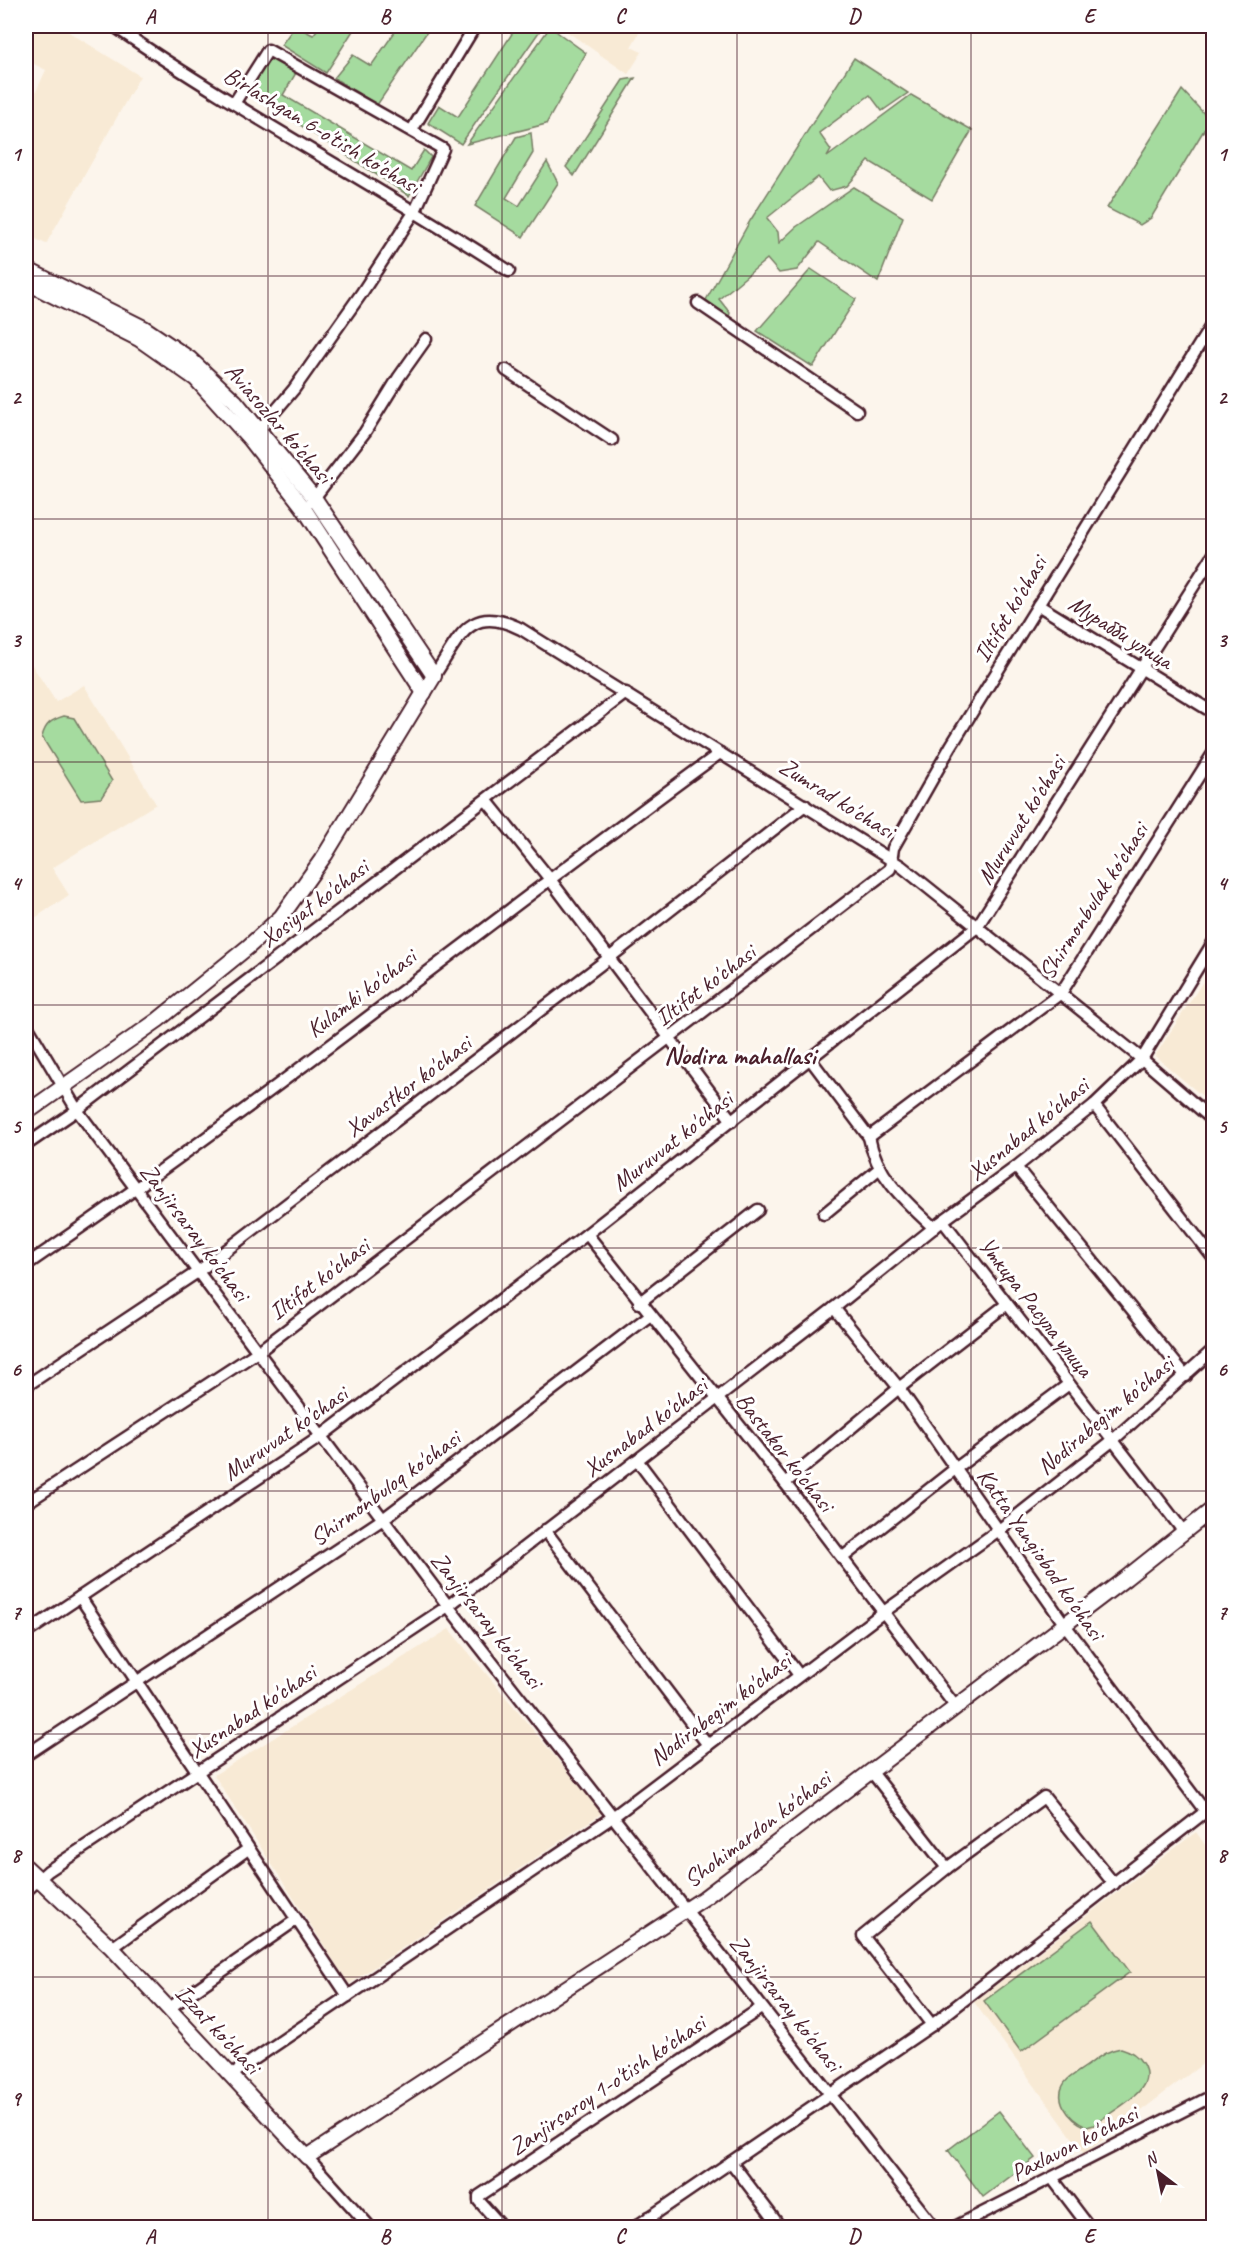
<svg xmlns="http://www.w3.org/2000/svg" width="1239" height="2253" viewBox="0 0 1239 2253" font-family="Caveat,sans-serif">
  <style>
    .built { fill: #f8ead5 }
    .green { fill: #a5db9f; stroke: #787d65; stroke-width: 1.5 }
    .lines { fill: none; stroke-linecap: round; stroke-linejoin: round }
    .minor-casing { stroke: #4a1f2b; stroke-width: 15 }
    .major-casing { stroke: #4a1f2b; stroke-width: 18 }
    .minor { stroke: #fff; stroke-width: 10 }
    .major { stroke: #fff; stroke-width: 14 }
    .grid { fill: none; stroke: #4a1f2b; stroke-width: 1.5; stroke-opacity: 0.55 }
    .labels { text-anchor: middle; stroke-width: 6; stroke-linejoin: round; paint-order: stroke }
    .street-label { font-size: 24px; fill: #4a1f2b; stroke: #fff }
    .neighbourhood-label { font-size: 26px; font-weight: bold; fill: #4a1f2b; stroke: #fff }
    .neatline { fill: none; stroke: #4a1f2b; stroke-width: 2 }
    .grid-label { font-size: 20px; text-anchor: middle; font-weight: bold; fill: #4a1f2b }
  </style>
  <rect width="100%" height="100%" fill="#fcf5ec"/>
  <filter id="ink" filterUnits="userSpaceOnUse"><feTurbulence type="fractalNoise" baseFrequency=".0167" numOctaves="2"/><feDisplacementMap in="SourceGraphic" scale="12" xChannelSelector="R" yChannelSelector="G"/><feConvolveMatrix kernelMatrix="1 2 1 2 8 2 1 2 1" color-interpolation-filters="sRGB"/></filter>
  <g filter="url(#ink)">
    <g class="built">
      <path d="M26,26h33l81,50 -94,168 -20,-10v-121l20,-43 -20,-10z"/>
      <path d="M559,26h84l-12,21 11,5 -14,22z"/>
      <path d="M26,656l30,46 28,-17 72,119 -104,64 17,27 -43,29z"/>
      <path d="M1213,966l1,139h-1l-58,-49z"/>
      <path d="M449,1629l153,184 -253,171 -135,-209z"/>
      <path d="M1196,1832l17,24v200l-129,98 -110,-152z"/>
    </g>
    <g class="green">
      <path d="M295,26l18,9 7,-9h36l-30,47 -45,-28z"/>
      <path d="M399,26h32l-54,79 -43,-27 19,-23 18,11z"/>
      <path d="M517,26h13l9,6 -78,112 -33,-21 11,-18 19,12z"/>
      <path d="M550,27l36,26 -40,71 -79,20z"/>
      <path d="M268,50l28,23 -13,22 128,76 13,-21 7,7 -22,39 -164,-107z"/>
      <path d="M854,58l54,35 -26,18 -12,-16 -51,38 12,17 -4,7 84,-62 61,35 -40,69 -63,-38 -22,25 -18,5 -11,-14 -51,41 11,14 1,11 17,-16 58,-40 49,30 -25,65 -59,-40 -22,28 -18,3 -12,-14 -48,40 11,14 -1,4 -23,-17 44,-79z"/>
      <path d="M635,78l-61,98 -8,-9 57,-87z"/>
      <path d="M1182,90l28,30 -59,98 -11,7 -33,-17z"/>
      <path d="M531,133l2,20 -27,45 13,8 28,-44 11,21 -35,54 -48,-31 41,-69z"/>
      <path d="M811,269l45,30 -43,68 -56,-36z"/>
      <path d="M64,716l10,2 38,63 -11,17 -20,2 -39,-63c3,-13 9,-17 22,-21z"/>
      <path d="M1092,1921l38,51 -109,80 -37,-51z"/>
      <path d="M1121,2048c18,5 34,24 19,42 -9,12 -34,25 -46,35l-7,2c-18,-7 -37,-30 -19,-48 6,-5 13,-9 20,-14 11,-8 19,-15 33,-17z"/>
      <path d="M999,2111l36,47 -52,39 -35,-47z"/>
    </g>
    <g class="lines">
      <defs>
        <g id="minor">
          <path d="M114,26c127,88 265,160 395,245"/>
          <path d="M235,102l33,-52 175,99 -28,62 -54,83 -67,95 -39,46"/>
          <path d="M412,130l63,-104"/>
          <path d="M698,303l159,108"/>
          <path d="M506,370l106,70"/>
          <path d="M311,502l54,-70 34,-55 27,-38"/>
          <path d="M1038,605l176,108"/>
          <path d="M434,676c26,-39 35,-73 87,-47l380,237 241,193 72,62"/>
          <path d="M487,801l62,77 183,243"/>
          <path d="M26,1024l51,86 371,496 487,622"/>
          <path d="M811,1060l58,77c7,39 37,65 65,91"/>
          <path d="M1094,1105l120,154"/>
          <path d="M869,1137l192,-144 153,-241"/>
          <path d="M26,1145l51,-35 549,-417"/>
          <path d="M1016,1167l170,209"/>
          <path d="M824,1214l56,-46"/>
          <path d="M943,1221l241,311"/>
          <path d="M587,1234l198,249 170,223"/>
          <path d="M26,1265c237,-161 462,-343 694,-512"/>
          <path d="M639,1303l119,-93"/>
          <path d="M834,1308l65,80 166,237 149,198"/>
          <path d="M26,1386l173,-115 410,-313 196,-153"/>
          <path d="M637,1460l162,215"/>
          <path d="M785,1483l114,-95 108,-84"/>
          <path d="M26,1503l233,-152 631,-482 3,-21 58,-102 263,-425"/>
          <path d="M545,1530l163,215"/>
          <path d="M842,1558l113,-89 114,-85"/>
          <path d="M80,1597l268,399"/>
          <path d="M26,1633l294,-196 267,-203 390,-307 237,-373"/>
          <path d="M26,1755l357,-236 266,-203"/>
          <path d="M871,1771l76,97"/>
          <path d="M26,1891l22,-20 400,-265 386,-298 107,-86 75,-55 78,-62 48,-46 72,-118"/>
          <path d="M112,1948l136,-99"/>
          <path d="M168,2009l128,-89"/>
          <path d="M932,2025l-69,-89 84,-68 97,-71 70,87"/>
          <path d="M231,2075l383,-259 271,-205 114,-81 113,-89 102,-92"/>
          <path d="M307,2157l64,71"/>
          <path d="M731,2162l50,66"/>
          <path d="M1052,2178l38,50"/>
          <path d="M649,2217l9,11"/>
          <path d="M503,2228l-24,-27v-5l282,-188"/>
          <path d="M634,2228l298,-203 273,-213"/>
          <path d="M953,2228l261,-133"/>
          <path d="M1208,2228l6,-3"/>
        </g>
        <g id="major">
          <path d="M26,269l118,59 46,31 45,42 80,98 119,177 -109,179 -44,62 -33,30 -90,73 -132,93"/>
          <path d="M26,282l113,57 57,40 54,60 53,68 121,186"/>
          <path d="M26,1867l86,81 195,209 397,-259 422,-320 88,-70"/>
        </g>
      </defs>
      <use href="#minor" class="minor-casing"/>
      <use href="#major" class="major-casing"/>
      <use href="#minor" class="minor"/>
      <use href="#major" class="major"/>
    </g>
  </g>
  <path class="grid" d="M268,26v2202M502,26v2202M737,26v2202M971,26v2202M26,276h1188M26,519h1188M26,762h1188M26,1005h1188M26,1248h1188M26,1491h1188M26,1734h1188M26,1977h1188"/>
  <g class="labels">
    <g class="street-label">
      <text transform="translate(322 130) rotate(31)" y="8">Birlashgan 6-o'tish ko'chasi</text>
      <text transform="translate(279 423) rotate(49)" y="8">Aviasozlar ko'chasi</text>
      <text transform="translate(1010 609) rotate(-59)" y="8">Iltifot ko'chasi</text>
      <text transform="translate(1121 632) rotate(32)" y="8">Мурабби улица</text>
      <text transform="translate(837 798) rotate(32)" y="8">Zumrad ko'chasi</text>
      <text transform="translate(1021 820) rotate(-58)" y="8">Muruvvat ko'chasi</text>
      <text transform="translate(1093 901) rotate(-57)" y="8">Shirmonbulak ko'chasi</text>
      <text transform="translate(314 903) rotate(-37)" y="8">Xosiyat ko'chasi</text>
      <text transform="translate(705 985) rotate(-37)" y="8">Iltifot ko'chasi</text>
      <text transform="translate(361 993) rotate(-37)" y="8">Kulamki ko'chasi</text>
      <text transform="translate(408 1086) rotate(-37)" y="8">Xavastkor ko'chasi</text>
      <text transform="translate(1028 1129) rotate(-39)" y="8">Xusnabad ko'chasi</text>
      <text transform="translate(672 1141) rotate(-38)" y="8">Muruvvat ko'chasi</text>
      <text transform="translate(195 1232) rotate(53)" y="8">Zanjirsaray ko'chasi</text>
      <text transform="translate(319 1279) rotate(-37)" y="8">Iltifot ko'chasi</text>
      <text transform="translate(1036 1307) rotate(52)" y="8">Уткира Расула улица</text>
      <text transform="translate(1105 1415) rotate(-40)" y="8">Nodirabegim ko'chasi</text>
      <text transform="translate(645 1427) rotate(-37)" y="8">Xusnabad ko'chasi</text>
      <text transform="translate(285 1433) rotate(-35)" y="8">Muruvvat ko'chasi</text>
      <text transform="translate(785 1452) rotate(52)" y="8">Bastakor ko'chasi</text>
      <text transform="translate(385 1488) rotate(-36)" y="8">Shirmonbuloq ko'chasi</text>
      <text transform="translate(1041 1554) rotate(55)" y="8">Katta Yangiobod ko'chasi</text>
      <text transform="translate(487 1620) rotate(52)" y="8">Zanjirsaray ko'chasi</text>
      <text transform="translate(720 1709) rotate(-37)" y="8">Nodirabegim ko'chasi</text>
      <text transform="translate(252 1711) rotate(-34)" y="8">Xusnabad ko'chasi</text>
      <text transform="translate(757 1829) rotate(-37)" y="8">Shohimardon ko'chasi</text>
      <text transform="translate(786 2003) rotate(52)" y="8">Zanjirsaray ko'chasi</text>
      <text transform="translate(218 2029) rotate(47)" y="8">Izzat ko'chasi</text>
      <text transform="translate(607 2085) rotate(-34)" y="8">Zanjirsaroy 1-o'tish ko'chasi</text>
      <text transform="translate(1074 2143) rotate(-27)" y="8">Paxlavon ko'chasi</text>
    </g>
    <g class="neighbourhood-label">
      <text x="740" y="1064">Nodira mahallasi</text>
    </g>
  </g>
  <rect width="1239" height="2253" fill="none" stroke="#fff" stroke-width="66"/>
  <g transform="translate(1158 2172) rotate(328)" stroke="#ffffff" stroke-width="4.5" paint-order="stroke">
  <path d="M0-4.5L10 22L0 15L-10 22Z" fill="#4a1f2b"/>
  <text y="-9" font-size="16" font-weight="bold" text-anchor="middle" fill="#4a1f2b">N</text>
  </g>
  <rect x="33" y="33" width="1173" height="2187" class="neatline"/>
  <g class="grid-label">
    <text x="150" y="23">A</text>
    <text x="385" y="23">B</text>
    <text x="620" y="23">C</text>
    <text x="854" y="23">D</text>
    <text x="1089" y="23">E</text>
    <text x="16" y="161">1</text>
    <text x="1222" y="161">1</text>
    <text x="16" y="404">2</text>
    <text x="1222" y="404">2</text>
    <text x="16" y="647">3</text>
    <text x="1222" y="647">3</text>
    <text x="16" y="890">4</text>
    <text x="1222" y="890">4</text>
    <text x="16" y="1133">5</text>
    <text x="1222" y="1133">5</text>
    <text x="16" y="1376">6</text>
    <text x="1222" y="1376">6</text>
    <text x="16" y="1619">7</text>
    <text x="1222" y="1619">7</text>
    <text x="16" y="1862">8</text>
    <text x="1222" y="1862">8</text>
    <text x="16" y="2105">9</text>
    <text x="1222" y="2105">9</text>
    <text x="150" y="2243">A</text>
    <text x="385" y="2243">B</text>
    <text x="620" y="2243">C</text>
    <text x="854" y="2243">D</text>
    <text x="1089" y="2243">E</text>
  </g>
</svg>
